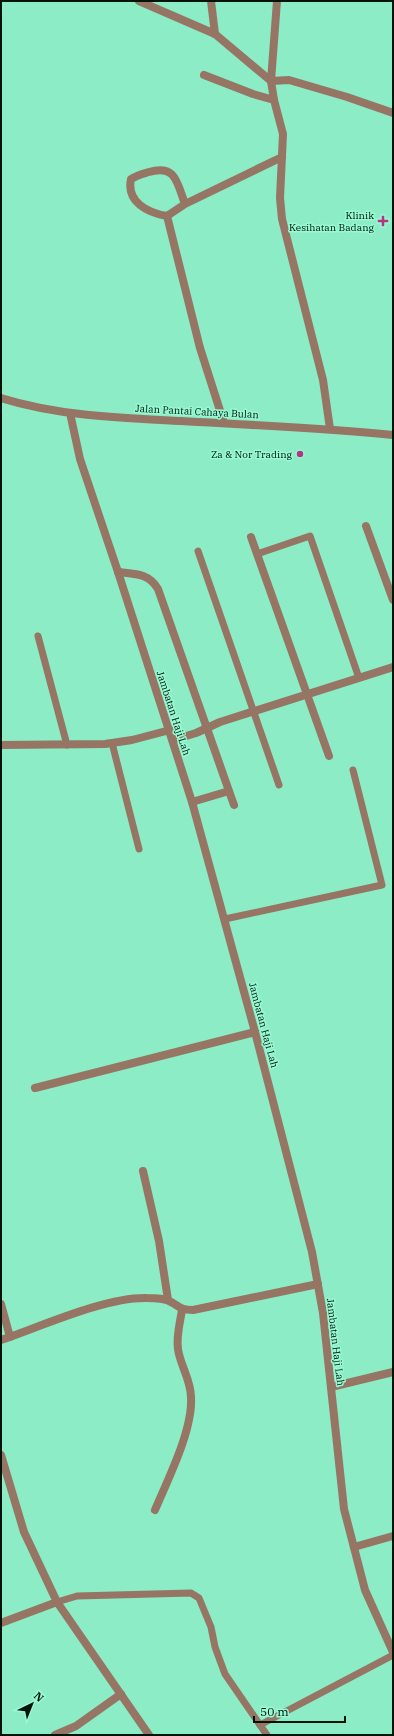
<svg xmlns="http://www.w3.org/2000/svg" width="394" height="1736" viewBox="0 0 394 1736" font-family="'IBM Plex Serif',serif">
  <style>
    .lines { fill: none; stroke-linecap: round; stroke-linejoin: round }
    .service { stroke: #967565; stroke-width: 7 }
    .minor { stroke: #967565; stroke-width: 8 }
    .tertiary { stroke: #967565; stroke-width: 8 }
    .poi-dot { fill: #b23583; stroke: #98fad2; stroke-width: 1.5 }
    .labels { text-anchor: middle; stroke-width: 3; stroke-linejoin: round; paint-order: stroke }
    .poi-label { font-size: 10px; fill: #01140c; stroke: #98fad2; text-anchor: end }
    .street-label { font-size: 10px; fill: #01140c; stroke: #98fad2 }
  </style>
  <rect width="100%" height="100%" fill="#8becc5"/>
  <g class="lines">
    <g class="service">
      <path d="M198,551l81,234"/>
      <path d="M257,554l53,-18 49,142"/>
      <path d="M38,636l29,109"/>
      <path d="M112,743l27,106"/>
      <path d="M225,919l157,-34 -29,-115"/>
      <path d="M57,1602l20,-6 114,-3 8,5 12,29 4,20 10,27 35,51"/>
      <path d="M267,1735l-7,-10 133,-70"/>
    </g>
    <g class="minor">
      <path d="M139,1l76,33 56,47 18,-1 58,17 46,16"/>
      <path d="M211,1l4,33"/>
      <path d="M277,1l-6,80 3,19 9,34 -3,64 2,21 41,161 7,49"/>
      <path d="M204,75l49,19 21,6"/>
      <path d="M185,204c-8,-21 -9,-40 -36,-32 -7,2 -12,3 -18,7 -5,23 17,34 36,37l18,-12 97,-47"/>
      <path d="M167,216l33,132 24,75"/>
      <path d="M70,413l10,46 38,113 74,230 63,230 57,220 11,61 21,196 21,81 28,62"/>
      <path d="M366,526l27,74"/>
      <path d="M251,537l78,219"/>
      <path d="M118,572c17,2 31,1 40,17l71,202 -37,11"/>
      <path d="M173,740l23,-7 24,-11 173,-55"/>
      <path d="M1,745l104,-1 27,-4 38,-10"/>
      <path d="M229,791l5,14"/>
      <path d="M35,1088l220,-56"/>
      <path d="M143,1171l16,70 9,59"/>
      <path d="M1,1304l9,33"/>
      <path d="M1,1340c41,-14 104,-43 146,-42 7,0 16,0 22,3 11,5 10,9 24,9l125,-26"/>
      <path d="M331,1387l62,-15"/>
      <path d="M1,1455l23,77 33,70 92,133"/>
      <path d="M155,1510c13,-31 38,-80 36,-113 0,-17 -11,-32 -13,-48 -2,-13 2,-26 4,-39"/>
      <path d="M354,1547l39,-11"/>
      <path d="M1,1623l56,-21"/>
      <path d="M55,1735l21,-9 45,-32"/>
    </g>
    <path class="tertiary" d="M1,398c58,18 120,20 180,23 71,4 141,7 212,14"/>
  </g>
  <g class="poi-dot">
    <path d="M381 215h4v4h4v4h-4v4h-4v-4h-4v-4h4z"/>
    <circle cx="300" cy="454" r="4"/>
  </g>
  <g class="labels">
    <g class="poi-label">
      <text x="374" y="219">Klinik<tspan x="374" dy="12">Kesihatan Badang</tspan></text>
      <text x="292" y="458">Za &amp; Nor Trading</text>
    </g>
    <g class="street-label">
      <text transform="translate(197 411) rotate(3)" y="4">Jalan Pantai Cahaya Bulan</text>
      <text transform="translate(174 713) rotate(72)" y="4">Jambatan Haji Lah</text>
      <text transform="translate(264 1025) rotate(75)" y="4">Jambatan Haji Lah</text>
      <text transform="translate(336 1342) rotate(83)" y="4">Jambatan Haji Lah</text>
    </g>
  </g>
  <rect width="394" height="1736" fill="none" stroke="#01140c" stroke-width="4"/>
  <g transform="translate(32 1704) rotate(43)" stroke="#98fad2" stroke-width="3" paint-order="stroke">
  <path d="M0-3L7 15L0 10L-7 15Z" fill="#01140c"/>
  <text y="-6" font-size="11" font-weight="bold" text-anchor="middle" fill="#01140c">N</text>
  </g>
  <path d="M254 1716v6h91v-6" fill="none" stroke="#01140c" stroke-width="2"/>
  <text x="260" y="1716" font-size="12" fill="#01140c" stroke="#98fad2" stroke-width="3" paint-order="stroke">50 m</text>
</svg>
